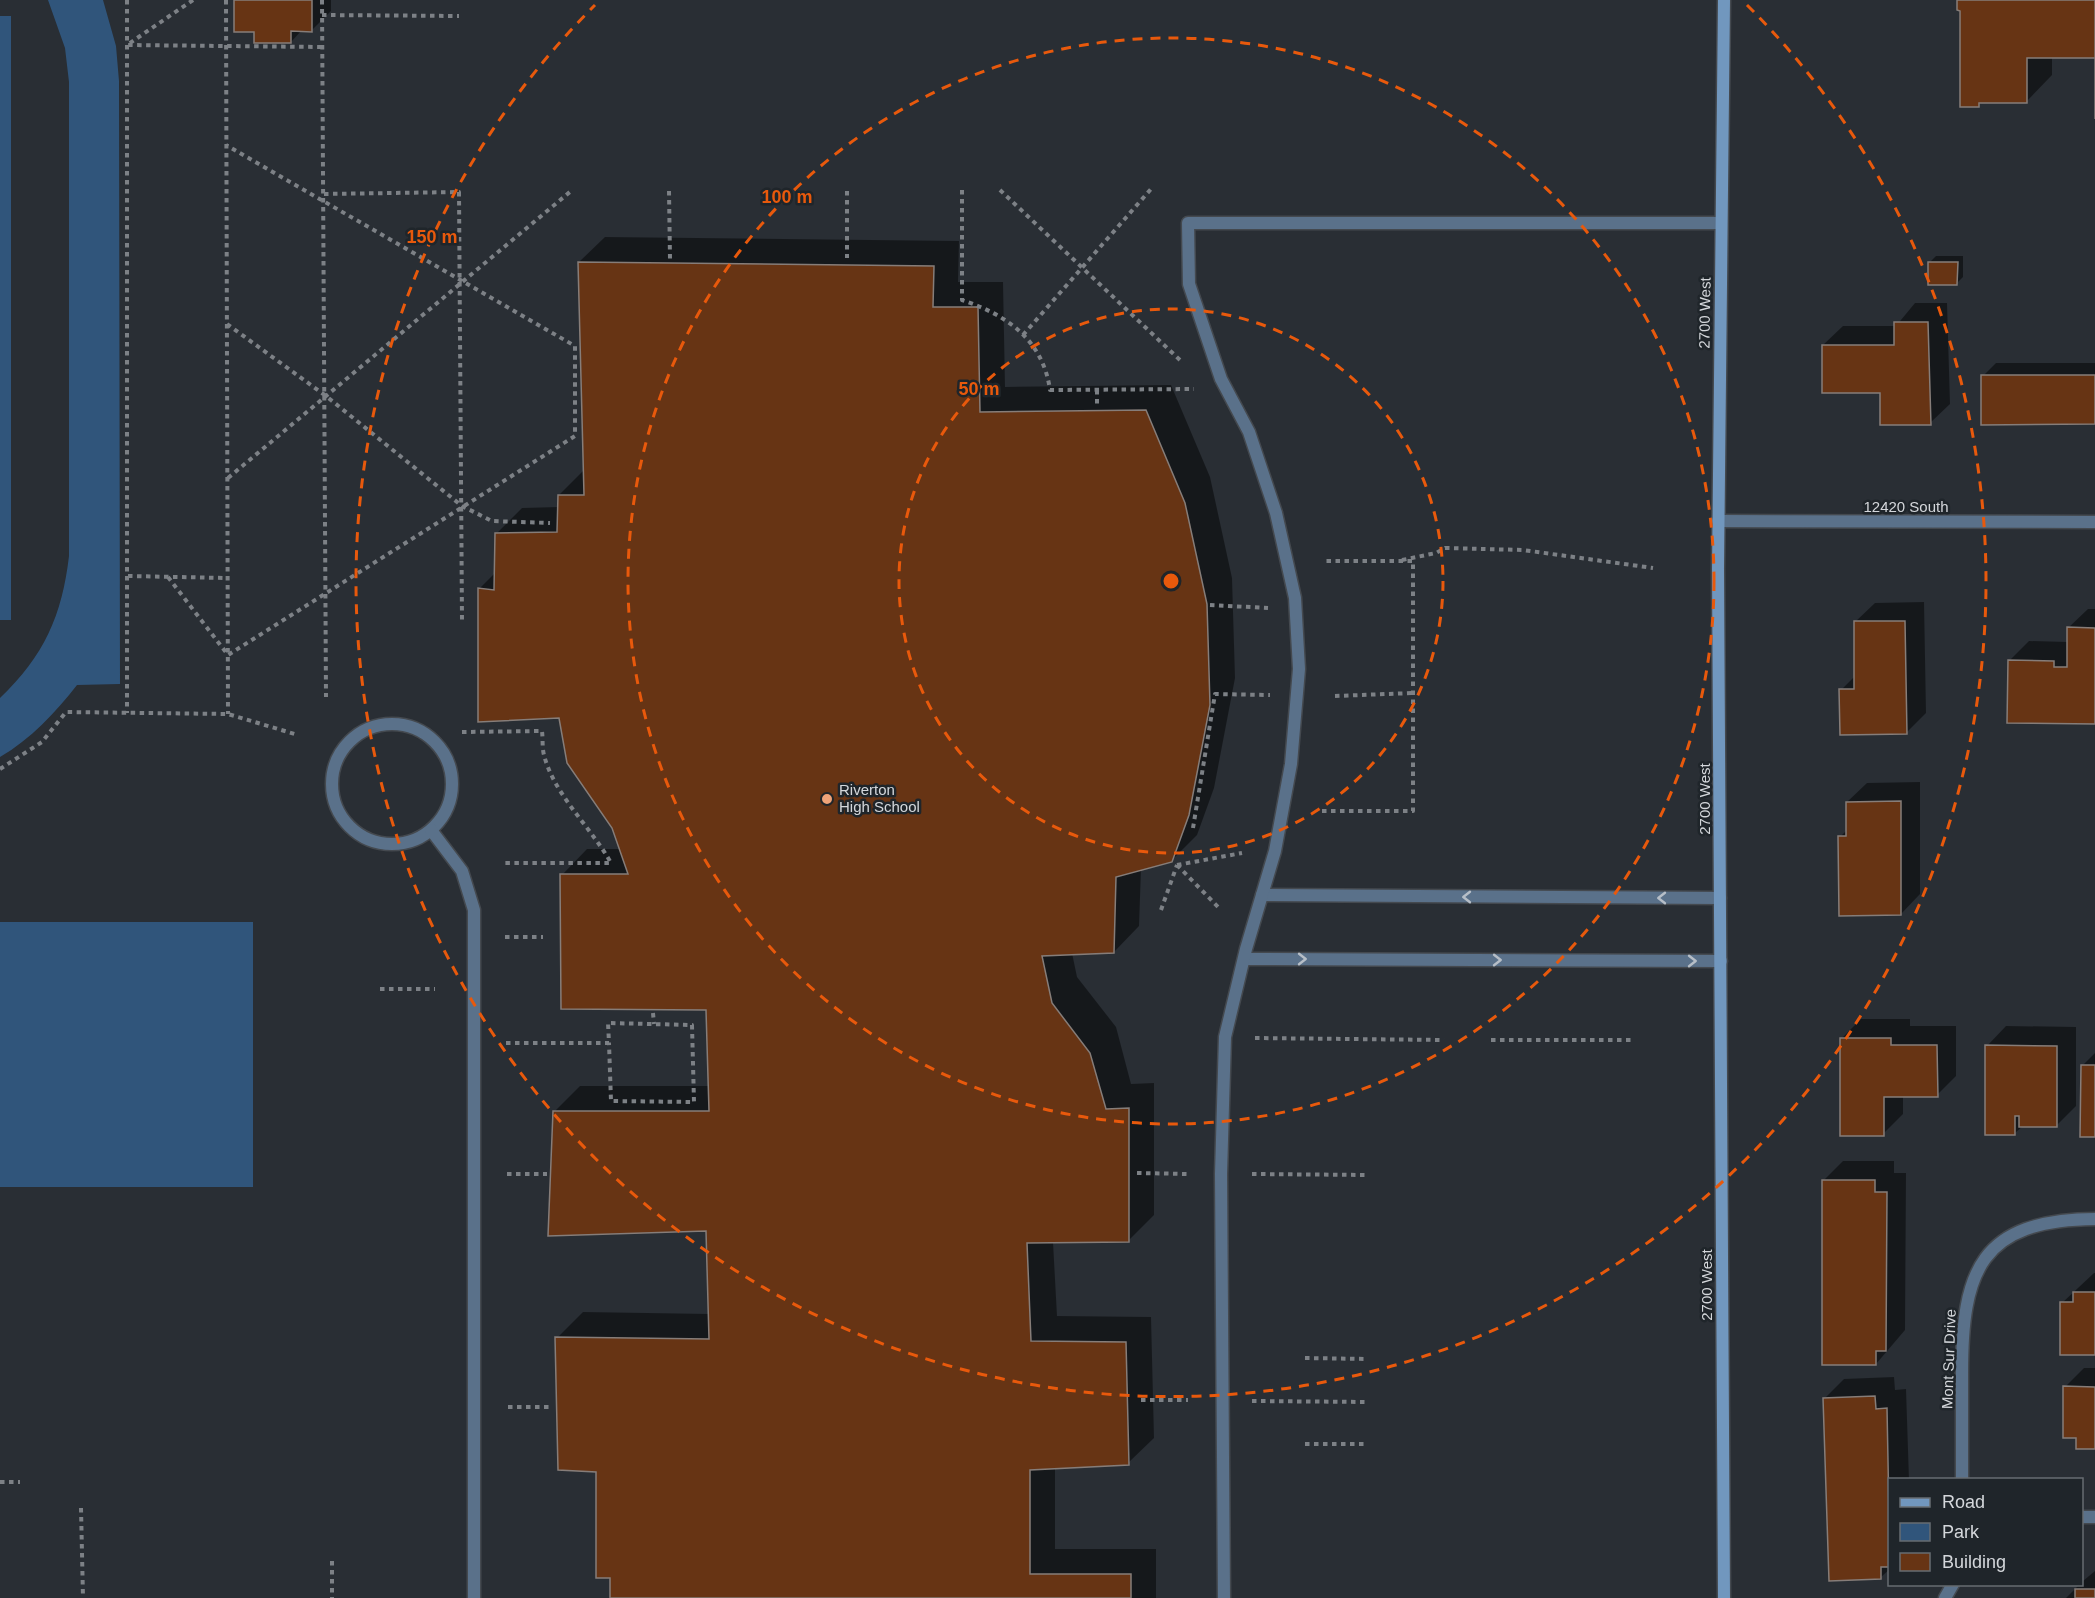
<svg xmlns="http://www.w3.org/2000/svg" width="2095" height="1598" viewBox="0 0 2095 1598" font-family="Arial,sans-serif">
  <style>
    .green { fill: #30557b }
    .shadow { fill: #0007 }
    .building { fill: #673414; stroke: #867d79; stroke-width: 1.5 }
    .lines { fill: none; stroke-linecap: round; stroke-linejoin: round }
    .lane-casing { stroke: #44494f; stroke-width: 15 }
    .street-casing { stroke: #44494f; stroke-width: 15 }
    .secondary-casing { stroke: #44494f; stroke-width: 15 }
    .path { stroke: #7d8186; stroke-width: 4; stroke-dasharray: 4.5 4.5; stroke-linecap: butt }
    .lane { stroke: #5a718a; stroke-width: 12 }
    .street { stroke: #5a718a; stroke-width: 12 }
    .secondary { stroke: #7197be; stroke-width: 12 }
    .oneway { stroke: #b6bec7 }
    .ring { fill: none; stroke: #e8590c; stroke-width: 3; stroke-dasharray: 10 8 }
    .poi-dot { fill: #efa378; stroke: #1f252a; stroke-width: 2 }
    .labels { text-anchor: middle; stroke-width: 5; stroke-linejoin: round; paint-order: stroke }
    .street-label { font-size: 15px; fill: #d4d7db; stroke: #1f252a }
    .poi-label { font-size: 15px; fill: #d4d7db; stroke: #1f252a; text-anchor: start }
    .centre { fill: #e8590c; stroke: #1f252a; stroke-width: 3 }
    .ring-label { font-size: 18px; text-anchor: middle; font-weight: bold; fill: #e8590c; stroke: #1f252a; stroke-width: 5; stroke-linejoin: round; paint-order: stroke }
  </style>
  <rect width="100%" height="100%" fill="#292e34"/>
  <g class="green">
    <path d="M48,0h55l13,46 3,35 1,603 -43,1c-22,28 -46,54 -77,72v-59c44,-42 62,-82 69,-142v-474l-4,-34z"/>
    <rect x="0" y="16" width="11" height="604"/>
    <rect x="0" y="922" width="253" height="265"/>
  </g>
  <g class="shadow">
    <path d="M235,0h96v11l-19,19h-10l-11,12 -36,-11z"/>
    <path d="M1959,0h136v56h-43v19l-25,26h-44l-5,4h-17z"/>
    <path d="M605,237l354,4 -1,41h45l2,105 166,-2 39,92 22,101 3,100 -21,110 -17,47 -26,26 -30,8 -2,57 -25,26 -42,1 5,24 39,50 15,57 23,-1v132l-26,26 -75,1 4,74 94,1 3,121 -26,25 -73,4v82h101v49h-545v-21l-14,-107 -40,-132 26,-26 127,2 -3,-84 -152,-119 25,-25h130l-3,-77 -145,-134 25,-26h34l-8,-22 -53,-111 -81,-127 17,-17 1,-39 25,-25 37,-1v-12l26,-26 -6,-207z"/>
    <path d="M1936,256h27v21l-6,6 -27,-21z"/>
    <path d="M1915,303h32l3,101 -20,19 -49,-31 -58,-47 20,-19h53z"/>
    <path d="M1996,363h99v59l-112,-46z"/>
    <path d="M1924,602l2,111 -20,20 -65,-43 15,-15 -1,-53 20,-19z"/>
    <path d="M2088,609h7v114l-86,-62 20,-20 39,1v-14z"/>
    <path d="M1920,782v112l-19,20 -61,-77 8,-8 -1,-27 20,-19z"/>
    <path d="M1861,1019h49v7h46v50l-19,19h-34v19l-20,20 -41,-96z"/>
    <path d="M2006,1026l70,1v79l-20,20h-33l-8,7 -28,-87z"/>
    <path d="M2095,1053v82l-13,-69z"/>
    <path d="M1843,1161h51v12h12l-1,157 -29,34 -53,-183z"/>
    <path d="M2094,1273h1v80l-33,-50z"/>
    <path d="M2084,1368h11v80l-18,-11 -12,-50z"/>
    <path d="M1894,1377l1,13 11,-1 3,91h-19v89l-9,8 -57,-178 20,-20z"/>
    <path d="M2095,1571v27h-29l17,-17z"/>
  </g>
  <g class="building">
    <path d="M234,0h78v32l-21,-1v12h-37v-11h-20z"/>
    <path d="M1957,0h138v119v-61h-68v45h-48v4h-19v-96l-3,-1z"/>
    <path d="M578,262l356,4 -1,41h45l2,105 166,-2 39,93 22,101 3,101 -21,110 -17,47 -56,15 -2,76 -72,3 10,47 38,50 16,56 23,-1v134l-102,1 4,98 95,1 3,123 -99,5v104h101v24h-521v-20h-14v-106l-38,-2 -3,-133 154,2 -3,-108 -158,5 5,-125h156l-3,-101 -145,-1 -1,-135h68l-16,-46 -45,-65 -8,-45 -81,4v-134l16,2 1,-57 62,-1 1,-37h26z"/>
    <path d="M1928,262h30l-1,23h-29z"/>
    <path d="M1894,322h34l3,103h-51v-32h-58v-48h72z"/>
    <path d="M1981,375h114v49l-114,1z"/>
    <path d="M1854,621h51l2,113 -67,1 -1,-46h15z"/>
    <path d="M2067,627l28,1v96l-88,-1 1,-63 46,1v6h13z"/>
    <path d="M1901,801v114l-62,1 -1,-80h8v-34z"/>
    <path d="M1840,1038h51v7h46l1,52h-54v39h-44z"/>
    <path d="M1985,1045l72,1v81h-38v-11h-4v19h-30z"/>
    <path d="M2081,1065h14v72h-15z"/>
    <path d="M1822,1180h53v12h12l-1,159h-10v14h-54z"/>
    <path d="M2073,1292h22v63h-35v-53h13z"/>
    <path d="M2063,1386l32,1v62h-19v-11h-13z"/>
    <path d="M1875,1396l1,13 11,-1 3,159h-9v12l-52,2 -6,-183z"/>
    <rect x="2075" y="1589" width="20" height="9"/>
  </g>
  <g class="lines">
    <defs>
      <g id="lane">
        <circle cx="392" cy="784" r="60"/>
        <path d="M431,830l31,41 12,39v688"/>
        <path d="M1262,895l458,3"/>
        <path d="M1244,959l477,2"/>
        <path d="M1224,1598l-3,-424 4,-137 21,-88 29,-98 16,-87 8,-95 -4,-71 -19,-85 -27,-81 -28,-53 -32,-95 -1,-61h533"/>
      </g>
      <g id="street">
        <path d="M1718,521l377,1"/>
        <path d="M1962,1480c0,-36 0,-71 0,-106 0,-103 18,-154 133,-155"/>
        <path d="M2082,1517h13"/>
        <path d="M1945,1598l8,-14"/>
      </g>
      <path id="secondary" d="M1724,0l-6,569 6,1029"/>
    </defs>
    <use href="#lane" class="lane-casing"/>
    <use href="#street" class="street-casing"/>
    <use href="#secondary" class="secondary-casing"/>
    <g class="path">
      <path d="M127,0v713"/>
      <path d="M193,0l-66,45 195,2"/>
      <path d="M226,0l2,714"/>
      <path d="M322,0l4,697"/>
      <path d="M322,15l137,1"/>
      <path d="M962,190v110c45,15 81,40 88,90l144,-1"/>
      <path d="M1000,190l181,171"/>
      <path d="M669,191l1,68"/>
      <path d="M847,191v67"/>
      <path d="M324,194l135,-2 3,429"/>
      <path d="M227,324l99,72 136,110 30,15 58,2"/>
      <path d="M1023,335l128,-146"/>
      <path d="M1097,390v17"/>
      <path d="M228,478l343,-287"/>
      <path d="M1402,560l34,-7 9,-5 78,2 130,18"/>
      <path d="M128,576l99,2"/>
      <path d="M168,577l60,78 347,-219v-90l-349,-201"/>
      <path d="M1210,605l58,3"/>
      <path d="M1335,696l78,-3"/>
      <path d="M462,732l80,-1c1,8 0,17 2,24 10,40 47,72 67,108h-107"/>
      <path d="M0,769l42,-27 24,-30 162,2 70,21"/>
      <path d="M1322,811h91v-250h-88"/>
      <path d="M1193,828l22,-134 55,1"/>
      <path d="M1177,865l65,-12"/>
      <path d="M1177,865l44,45"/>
      <path d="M1161,910l16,-45"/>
      <path d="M505,937h38"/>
      <path d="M380,989h55"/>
      <path d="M653,1013l1,11"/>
      <path d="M1255,1038l189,2"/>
      <path d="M1491,1040h141"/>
      <path d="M506,1043h103l-1,-20 84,2 2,77 -83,-1 -2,-58"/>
      <path d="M1137,1173l51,1"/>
      <path d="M507,1174h40"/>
      <path d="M1252,1174l116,1"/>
      <path d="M1305,1358l63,1"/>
      <path d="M1141,1400h47"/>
      <path d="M1252,1401l116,1"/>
      <path d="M508,1407h41"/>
      <path d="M1305,1444h63"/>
      <path d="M0,1482h20"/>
      <path d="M81,1508l2,90"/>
      <path d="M332,1561v37"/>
    </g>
    <use href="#lane" class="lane"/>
    <use href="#street" class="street"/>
    <use href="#secondary" class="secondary"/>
  </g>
  <defs><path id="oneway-chevron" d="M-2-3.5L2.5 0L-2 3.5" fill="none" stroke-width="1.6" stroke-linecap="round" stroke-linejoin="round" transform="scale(1.5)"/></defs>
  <g class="oneway">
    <use href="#oneway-chevron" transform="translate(1467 897) rotate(-180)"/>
    <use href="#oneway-chevron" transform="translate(1662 898) rotate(-180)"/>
    <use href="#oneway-chevron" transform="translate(1302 959)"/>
    <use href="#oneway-chevron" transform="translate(1497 960)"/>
    <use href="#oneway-chevron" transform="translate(1692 961)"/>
  </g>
  <g class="ring">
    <circle cx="1171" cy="581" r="272"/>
    <circle cx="1171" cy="581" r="543"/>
    <path d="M1747 5A815 815 0 1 1 595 5"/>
  </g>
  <circle class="poi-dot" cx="827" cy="799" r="6"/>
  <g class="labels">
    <g class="street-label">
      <text transform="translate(1705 313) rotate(-89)" y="5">2700 West</text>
      <text x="1906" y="512">12420 South</text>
      <text transform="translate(1705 799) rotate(-90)" y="5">2700 West</text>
      <text transform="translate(1707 1285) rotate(-90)" y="5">2700 West</text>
      <text transform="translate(1949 1359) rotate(-88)" y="5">Mont Sur Drive</text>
    </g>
    <g class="poi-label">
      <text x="839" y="795">Riverton<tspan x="839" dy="17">High School</tspan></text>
    </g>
  </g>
  <circle cx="1171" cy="581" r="9" class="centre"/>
  <g class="ring-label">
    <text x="787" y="203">100 m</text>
    <text x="432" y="243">150 m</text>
    <text x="979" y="395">50 m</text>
  </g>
  <rect x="1888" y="1478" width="195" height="108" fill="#1f252a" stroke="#676c71" stroke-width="1.5"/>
  <rect x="1900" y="1498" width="30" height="9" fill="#7197be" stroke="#676c71" stroke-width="1.5"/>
  <text x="1942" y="1508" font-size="18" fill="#d4d7db">Road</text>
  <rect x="1900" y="1523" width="30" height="18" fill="#30557b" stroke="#676c71" stroke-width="1.5"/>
  <text x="1942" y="1538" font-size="18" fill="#d4d7db">Park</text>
  <rect x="1900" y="1553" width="30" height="18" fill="#673414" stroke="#676c71" stroke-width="1.5"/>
  <text x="1942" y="1568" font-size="18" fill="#d4d7db">Building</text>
</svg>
